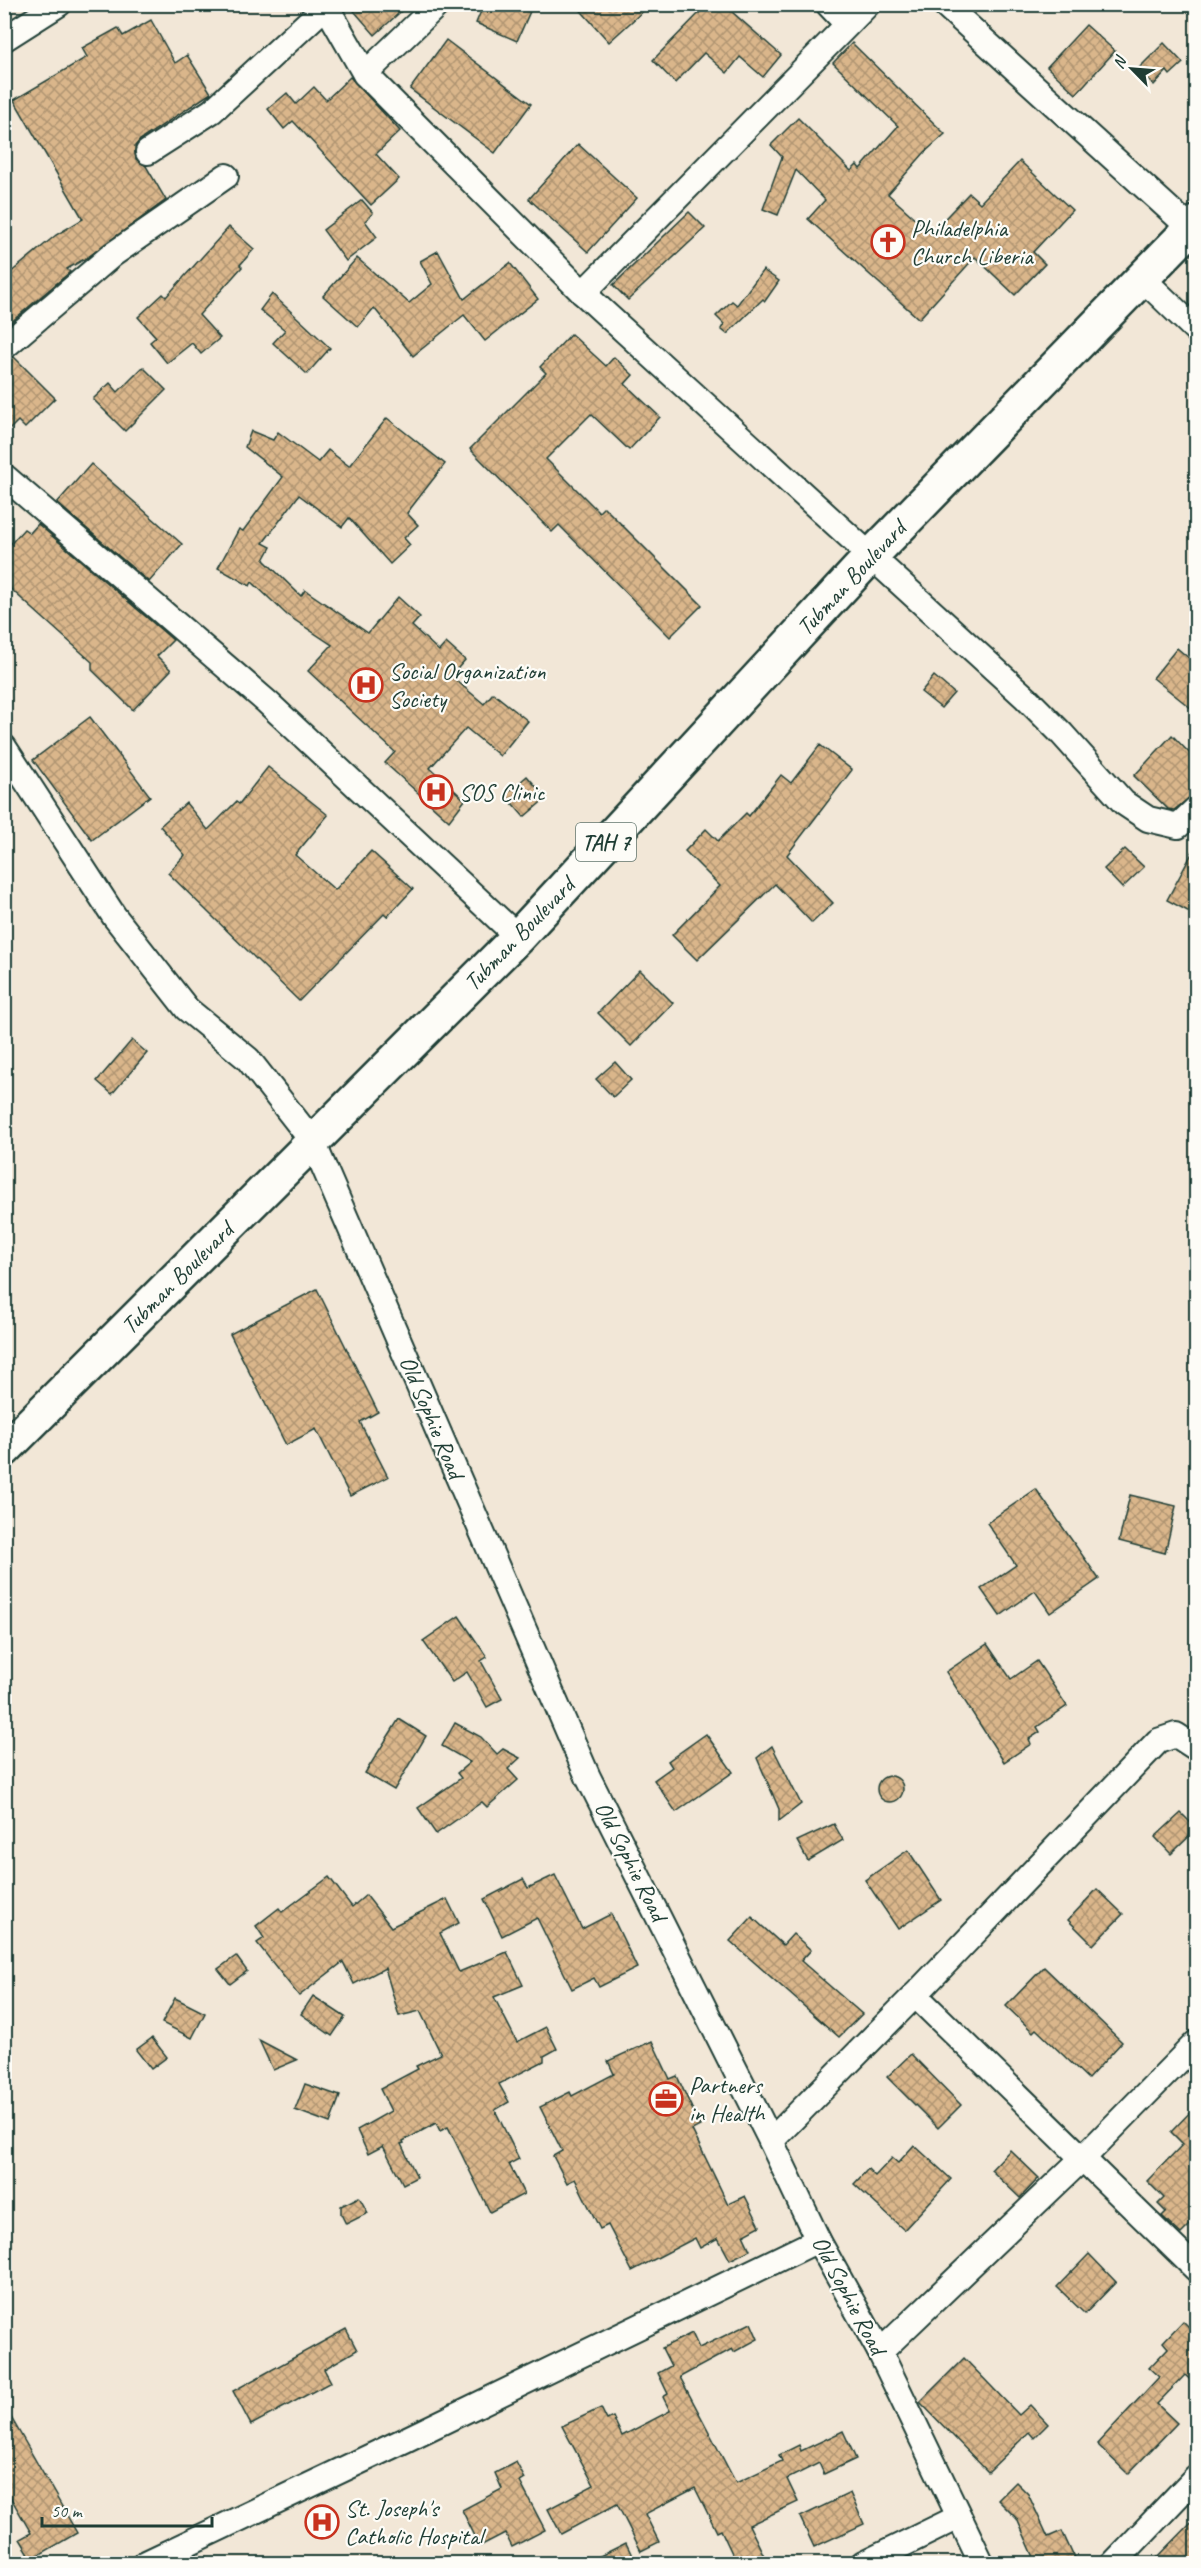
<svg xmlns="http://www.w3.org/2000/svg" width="1201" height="2568" viewBox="0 0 1201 2568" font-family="Caveat,sans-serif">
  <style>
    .building { fill: url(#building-cross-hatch); stroke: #1f3d34; stroke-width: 1.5 }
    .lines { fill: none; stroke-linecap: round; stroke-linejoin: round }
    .street-casing { stroke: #1f3d34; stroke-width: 28 }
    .highway-casing { stroke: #1f3d34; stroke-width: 38 }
    .street { stroke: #fdfcf7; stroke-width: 24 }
    .highway { stroke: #fdfcf7; stroke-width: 33 }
    .labels { text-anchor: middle; stroke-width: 4.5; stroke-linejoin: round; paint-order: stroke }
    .shield { fill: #fdfcf7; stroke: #62766e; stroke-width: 1.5 }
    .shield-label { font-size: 22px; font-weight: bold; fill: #1f3d34 }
    .poi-label { font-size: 24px; fill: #1f3d34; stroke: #fdfcf7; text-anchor: start }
    .street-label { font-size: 24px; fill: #1f3d34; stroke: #fdfcf7 }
  </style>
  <defs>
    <pattern id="building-cross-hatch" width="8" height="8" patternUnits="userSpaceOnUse" patternTransform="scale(1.5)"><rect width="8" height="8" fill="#dab68b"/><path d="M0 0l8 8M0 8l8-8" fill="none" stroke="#b09572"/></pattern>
  </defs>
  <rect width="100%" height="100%" fill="#f2e7d7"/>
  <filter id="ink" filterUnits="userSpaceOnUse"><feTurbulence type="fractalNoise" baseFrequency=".0167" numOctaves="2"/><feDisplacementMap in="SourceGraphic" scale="12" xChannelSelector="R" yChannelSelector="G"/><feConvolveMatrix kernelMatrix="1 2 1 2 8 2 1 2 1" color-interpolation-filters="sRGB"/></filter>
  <g filter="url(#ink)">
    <g class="building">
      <path d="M348,4h61l-34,31z"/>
      <path d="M484,4h37l10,5 -14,32 -41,-18z"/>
      <path d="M575,4h76l-42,38z"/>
      <path d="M708,4h15l58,51 -18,22 -23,-20 -13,16 -23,-20 -29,30 -22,-23z"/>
      <path d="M151,20l24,43 12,-8 24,38 -71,47 -5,6 1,13 10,7 20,34 -78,57 -21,12 3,3 -66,56v-50l52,-43 27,-16 -69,-119 73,-43 -5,-9 36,-20 5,8z"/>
      <path d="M1086,25l29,26 -39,43 -29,-27z"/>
      <path d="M446,40l85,64 -36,49 -85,-64z"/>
      <path d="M852,43l93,91 -20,18 -37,42 43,39 38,-40 11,10 40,-42 52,49 -39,42 12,12 -30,31 -40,-38 -56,62 -111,-100 17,-19 -29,-30 -18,45 -15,-6 19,-52 -11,-12 27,-27 53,53 6,-6 3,4 38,-43 -65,-63z"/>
      <path d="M1164,43l19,20 -13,12 -3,-4 -13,14 -16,-16z"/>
      <path d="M350,77l50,54 -24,23 23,25 -28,26 -78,-84 -9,8 -16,-20 19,-16 9,11 18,-17 12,13z"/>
      <path d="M578,144l59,54 -49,54 -59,-53z"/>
      <path d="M362,200l11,13 -8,8 12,16 -31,24 -23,-31z"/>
      <path d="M689,212l16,16 -77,72 -15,-15z"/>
      <path d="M229,227l25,22 -14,16 2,2 -43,48 21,23 -19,16 -9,-11 -25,20 -17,-21 6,-5 -18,-20 25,-23 3,3z"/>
      <path d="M438,251l26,48 46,-36 28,36 -53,42 -21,-26 -51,41 -39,-48 -16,19 -35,-31 34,-38 52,45 23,-19 -12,-23z"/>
      <path d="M763,270l16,11 -14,20 -2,-2 -36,35 -6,-5 3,-5 -8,-8 16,-15 5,4z"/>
      <path d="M272,294l58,54 -23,26 -34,-31 12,-13 -25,-20z"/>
      <path d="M571,334l35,32 8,-9 19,18 -8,9 35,33 -31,33 -38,-36 -45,45 53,53 5,-5 98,98 -32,32 -111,-112 -7,7 -82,-83 76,-76 -6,-6z"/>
      <path d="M14,357l41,41 -30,30 -7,-7 -14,14v-74z"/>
      <path d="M143,367l23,23 -41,41 -32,-32 17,-16 8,9z"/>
      <path d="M387,418l58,46 -38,49 11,12 -14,13 6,7 -20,19 -41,-46 -7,9 -43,-32 -36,48 8,4 -7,13 37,36 4,-6 63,43 30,-36 22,20 -8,9 27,25 7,-8 19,17 -14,16 33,28 9,-11 35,28 -28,35 -34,-28 -36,40 35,32 -16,21 -64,-58 10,-11 -87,-81 24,-26 -45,-30 -35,-33 -2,4 -32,-18 21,-39 4,2 40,-54 -38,-30 6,-16 22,9 5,-8 40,30 10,-12 21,16z"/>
      <path d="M91,464l91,80 -33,38 -92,-79z"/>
      <path d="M38,524l135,116 -16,16 14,14 -38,40 -41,-40v-8l-88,-79v-32l20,-22 6,4z"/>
      <path d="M1177,648l20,17v48l-44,-35z"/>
      <path d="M934,676l20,17 -13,15 -20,-16z"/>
      <path d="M90,717l60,79 -58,44 -59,-80z"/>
      <path d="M1172,735l25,26v31l-23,18 -6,-1 -34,-33z"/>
      <path d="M820,745l32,25 -65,85 46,48 -21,20 -37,-39 -78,76 -25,-25 48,-49 -35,-35 21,-22 12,12 28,-28 3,3 32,-41 10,8z"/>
      <path d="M268,767l60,48 -33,40 40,35 36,-39 42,38 -26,28 -3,-3 -85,87 -131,-128 17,-18 -25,-29 26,-23 22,27 28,-28 3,2z"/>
      <path d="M527,776l19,22 -22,19 -19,-22z"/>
      <path d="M1197,844v72l-30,-16z"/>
      <path d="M1125,849l19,18 -22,21 -18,-19z"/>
      <path d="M640,970l33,33 -42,43 -33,-33z"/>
      <path d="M132,1040l15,13 -35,41 -15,-13z"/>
      <path d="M615,1062l16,18 -18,17 -17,-18z"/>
      <path d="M317,1289l61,123 -18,10 28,55 -38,19 -34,-67 -30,16 -56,-111z"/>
      <path d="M1036,1489l63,90 -49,34 -15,-22 -35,25 -19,-27 35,-24 -29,-42z"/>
      <path d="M1130,1495l46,11 -11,47 -46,-12z"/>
      <path d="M459,1616l28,41 -6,4 21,38 -15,8 -20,-35 -15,10 -29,-41z"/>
      <path d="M987,1644l24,35 26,-18 30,45 -30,21 3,5 -11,7 2,5 -27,18 -58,-90z"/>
      <path d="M399,1719l27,17 -32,54 -29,-17z"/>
      <path d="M455,1723l26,14 16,17 6,-5 17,9 -12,11 10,11 -31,27 -5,-5 -46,32 -18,-26 43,-30 -4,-5 13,-11 -28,-16z"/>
      <path d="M706,1734l27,38 -57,40 -22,-32 18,-13 -4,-6z"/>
      <path d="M772,1746l29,58 -22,17v-12l-22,-51z"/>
      <circle cx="890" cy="1789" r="13"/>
      <path d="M1181,1813l16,16 -26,25 -16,-17z"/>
      <path d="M834,1824l9,16 -35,21 -11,-20z"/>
      <path d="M908,1850l33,50 -43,29 -33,-49z"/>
      <path d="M555,1875l27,54 29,-15 26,54 -38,19 -5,-9 -22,11 -35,-71 -35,18 -18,-37 39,-20 5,9z"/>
      <path d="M329,1877l23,30 14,-12 25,32 56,-28 12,24 -19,10 19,39 48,-20 16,33 -29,12 23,45 29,-15 11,22 -13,7v5l-45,23 10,18 -14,8 24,49 -10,5 15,30 -34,18 -42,-85 -8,4 -4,-8 -33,18 1,2 -3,1 16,33 -14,7 -20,-38 -15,8 -11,-24 34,-19 -11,-22 38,-20 -2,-3 25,-12 -21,-43 -21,5 -14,-48 -31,16 -11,-22 -44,34 -42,-53 7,-5 -8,-12 23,-18 3,4z"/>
      <path d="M1097,1889l26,25 -30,31 -25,-25z"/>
      <path d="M752,1917l31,28 10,-11 18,16 -10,11 61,53 -23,23 -109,-96z"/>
      <path d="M236,1956l11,15 -17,13 -12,-15z"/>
      <path d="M1044,1967l78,75 -34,37 -52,-50 -3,3 -27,-26z"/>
      <path d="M313,1996l32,21 -13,19 -31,-22z"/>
      <path d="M175,1998l30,15 -13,25 -30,-15z"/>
      <path d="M152,2038l15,19 -16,12 -15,-19z"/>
      <path d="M259,2040l38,20 -24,10z"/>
      <path d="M652,2041l18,38 7,-3 23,50 -8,4 36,74 17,-8 15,30 -17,9 7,15 -20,10 -12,-22 -18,10 -5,-10 -63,33 -24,-46 -8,4 -25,-50 -8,4 -14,-27 9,-5 -22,-44 30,-15 2,4 42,-22 -6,-13z"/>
      <path d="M911,2054l50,51 -23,23 -51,-51z"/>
      <path d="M305,2084l35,12 -10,27 -35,-13z"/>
      <path d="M1197,2105v113l-16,16 -19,-18 4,-4 -8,-8 6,-6 -17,-17 36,-37 -12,-12z"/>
      <path d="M914,2145l37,34 -47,51 -50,-46 14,-15 7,7 17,-18 6,5z"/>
      <path d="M1010,2150l29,28 -19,20 -29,-28z"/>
      <path d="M359,2197l9,16 -22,11 -5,-10v-8z"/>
      <path d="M1089,2254l27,28 -31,32 -28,-27z"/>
      <path d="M1183,2321l14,14v51l-12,-11 -28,29 20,19 -49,51 -31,-30 62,-67 -10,-9 19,-20 -5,-6z"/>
      <path d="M751,2323l7,16 -24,13 -2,-3 -52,28 56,106 46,-22 -3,-6 20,-10 2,6 42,-20 13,28 -32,15 -5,-11 -32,16 11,23 -49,23 19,39h-31l-16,-34 -4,2 -22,-44 -50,26 14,28 -18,9 -24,-47 -56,30 -13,-25 46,-24 -32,-59 39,-18 6,12 6,-3 9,19 48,-25 -7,-14 5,-3 -10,-21 13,-7 -9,-18 30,-15 7,15z"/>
      <path d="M346,2329l11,21 -33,19 7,13 -80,43 -18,-34z"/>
      <path d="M964,2358l55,57 11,-10 18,19 -14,14 -5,-6 -41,40 -68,-70z"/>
      <path d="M4,2405l73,128 -45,26 -12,-20 11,-6 -27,-47z"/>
      <path d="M516,2462l9,17 -5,3 25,48 -33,17 -7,-14 -25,13 -18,-36 40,-21 -7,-16z"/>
      <path d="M1016,2482l12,12 20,43 14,-6 15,33h-40l-20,-45 -19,-19z"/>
      <path d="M850,2493l14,31 -50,23 -14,-30z"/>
      <path d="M1197,2517v47h-46z"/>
      <path d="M626,2543l10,21h-52z"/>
    </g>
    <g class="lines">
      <defs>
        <g id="street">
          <path d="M325,4l40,70 218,219 443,405 36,36 62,69 24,16 30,7 18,-17"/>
          <path d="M828,4l19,20"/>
          <path d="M944,4l247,225"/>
          <path d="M4,39l55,-35"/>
          <path d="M365,74l73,-70"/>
          <path d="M148,152l64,-41 114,-105"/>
          <path d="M1142,278l54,52"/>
          <path d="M583,293l285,-289"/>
          <path d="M4,347l108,-92 114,-79"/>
          <path d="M4,476l263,226 251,235"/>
          <path d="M4,747l110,169 73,93 61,50 65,83 275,635 183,364 47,99 62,112 102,212"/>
          <path d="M915,1995l281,274"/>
          <path d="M771,2141l144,-146 243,-254 18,-6 20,13"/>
          <path d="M880,2352l203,-194 113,-115"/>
          <path d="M144,2564l261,-124 413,-200"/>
          <path d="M863,2564l96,-47"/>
          <path d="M1113,2564l83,-87"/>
        </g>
        <path id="highway" d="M4,1450l514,-513 352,-380 326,-334"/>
      </defs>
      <use href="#street" class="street-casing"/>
      <use href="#highway" class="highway-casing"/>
      <use href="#street" class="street"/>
      <use href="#highway" class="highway"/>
    </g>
  </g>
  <defs>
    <symbol id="church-ring" viewBox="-11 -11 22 22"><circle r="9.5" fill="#fdfcf7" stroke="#c8321e" stroke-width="1.5"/><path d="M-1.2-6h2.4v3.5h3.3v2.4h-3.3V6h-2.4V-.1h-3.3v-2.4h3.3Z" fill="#c8321e"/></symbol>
    <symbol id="hospital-ring" viewBox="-11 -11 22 22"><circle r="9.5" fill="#fdfcf7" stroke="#c8321e" stroke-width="1.5"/><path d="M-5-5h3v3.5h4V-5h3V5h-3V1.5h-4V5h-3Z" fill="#c8321e"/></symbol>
    <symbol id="office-ring" viewBox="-11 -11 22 22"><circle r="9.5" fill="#fdfcf7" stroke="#c8321e" stroke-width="1.5"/><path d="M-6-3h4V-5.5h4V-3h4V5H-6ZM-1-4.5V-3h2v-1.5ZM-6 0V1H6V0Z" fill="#c8321e"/></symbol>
  </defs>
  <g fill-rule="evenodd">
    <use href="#church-ring" x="869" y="223" width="38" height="38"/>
    <use href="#hospital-ring" x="347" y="666" width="38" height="38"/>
    <use href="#hospital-ring" x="417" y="773" width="38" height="38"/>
    <use href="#office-ring" x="647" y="2080" width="38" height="38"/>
    <use href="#hospital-ring" x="303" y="2503" width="38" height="38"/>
  </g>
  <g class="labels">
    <rect class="shield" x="576" y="823" width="60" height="38" rx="4.5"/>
    <g class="shield-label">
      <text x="606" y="850">TAH 7</text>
    </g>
    <g class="poi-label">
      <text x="911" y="236">Philadelphia<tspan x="911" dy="28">Church Liberia</tspan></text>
      <text x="389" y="679">Social Organization<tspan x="389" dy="28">Society</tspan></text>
      <text x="459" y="800">SOS Clinic</text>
      <text x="689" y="2093">Partners<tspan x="689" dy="28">in Health</tspan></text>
      <text x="345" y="2516">St. Joseph's<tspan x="345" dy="28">Catholic Hospital</tspan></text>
    </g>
    <g class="street-label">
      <text transform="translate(851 578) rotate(-47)" y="8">Tubman Boulevard</text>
      <text transform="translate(519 934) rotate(-46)" y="8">Tubman Boulevard</text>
      <text transform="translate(177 1278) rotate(-45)" y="8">Tubman Boulevard</text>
      <text transform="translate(432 1417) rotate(67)" y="8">Old Sophie Road</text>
      <text transform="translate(631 1861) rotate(63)" y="8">Old Sophie Road</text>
      <text transform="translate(849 2295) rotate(62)" y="8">Old Sophie Road</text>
    </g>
  </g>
  <rect width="1201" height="2568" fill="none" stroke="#fdfcf7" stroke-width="24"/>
  <rect x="12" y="12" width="1177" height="2544" fill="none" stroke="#1f3d34" stroke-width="2" filter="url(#ink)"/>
  <g transform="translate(1132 69) rotate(295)" stroke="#fdfcf7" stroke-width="4.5" paint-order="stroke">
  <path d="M0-4.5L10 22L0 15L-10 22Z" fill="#1f3d34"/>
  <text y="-9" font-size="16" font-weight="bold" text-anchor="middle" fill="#1f3d34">N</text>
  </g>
  <path d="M42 2517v9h170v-9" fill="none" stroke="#1f3d34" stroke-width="3"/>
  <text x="51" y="2517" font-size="18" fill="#1f3d34" stroke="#fdfcf7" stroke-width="4.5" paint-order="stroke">50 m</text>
</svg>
